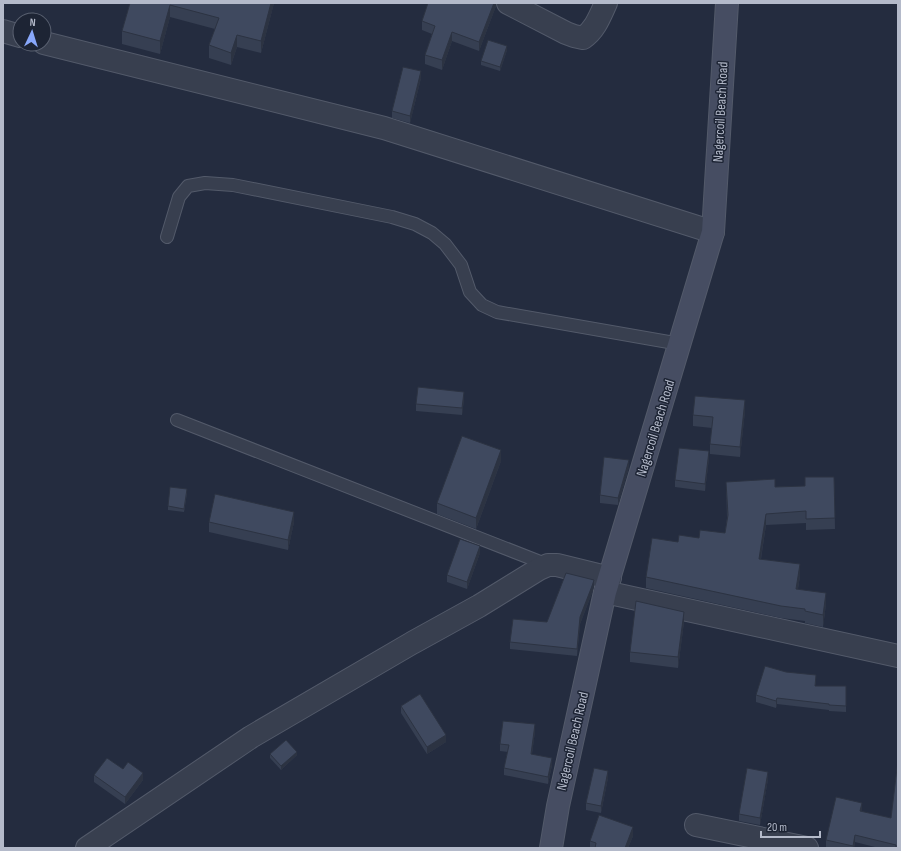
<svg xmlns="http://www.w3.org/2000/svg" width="901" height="851" viewBox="0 0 901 851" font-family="'Sofia Sans Condensed',sans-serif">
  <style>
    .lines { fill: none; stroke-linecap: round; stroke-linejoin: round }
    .lane-casing { stroke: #535a6a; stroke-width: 14 }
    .street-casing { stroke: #535a6a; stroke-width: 24 }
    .secondary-casing { stroke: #535a6a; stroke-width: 24 }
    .lane { stroke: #383f4f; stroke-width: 12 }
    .street { stroke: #383f4f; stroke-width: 22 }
    .secondary { stroke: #464d62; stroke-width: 22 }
    .wall { fill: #363f52 }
    .shaded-wall { fill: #2c3342 }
    .building { fill: #3f495f; stroke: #2c3342 }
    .labels { text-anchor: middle; stroke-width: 3; stroke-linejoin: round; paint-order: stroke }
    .street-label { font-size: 14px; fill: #b4baca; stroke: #1d2434 }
  </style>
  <rect width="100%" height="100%" fill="#242c3f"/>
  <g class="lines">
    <defs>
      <g id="lane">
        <path d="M167,237l12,-40 9,-11 17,-3 28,2 159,32 23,7 17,9 13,11 16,21 9,27 12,13 15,7 183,32"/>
        <path d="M177,420l371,145"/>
      </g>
      <g id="street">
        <path d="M508,3l58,30 8,3 9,2c12,-8 17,-22 23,-35"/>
        <path d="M3,31l17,5"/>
        <path d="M44,43l340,85 329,104"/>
        <path d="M605,592l293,64"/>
        <path d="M696,825l111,23"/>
        <path d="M87,848l164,-111 161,-94 67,-37 60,-37 9,-4h9l53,13"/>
      </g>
      <path id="secondary" d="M551,848l7,-42 47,-214 108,-360 14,-229"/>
    </defs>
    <use href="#lane" class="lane-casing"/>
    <use href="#street" class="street-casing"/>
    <use href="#secondary" class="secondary-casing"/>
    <use href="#lane" class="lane"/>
    <use href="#street" class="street"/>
    <use href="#secondary" class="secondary"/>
  </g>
  <g class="wall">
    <path d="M130,3h144l-13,50 -24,-6 -6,18 -22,-7v-13l6,-16 -45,-12 -10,37 -38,-10v-13z"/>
    <path d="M428,3h68v3l-17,45 -27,-10 -10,29 -17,-6v-9l7,-21 -10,-4v-9z"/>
    <path d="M507,50l-7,21 -19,-6v-4z"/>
    <path d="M421,78l-11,45 -18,-5v-7z"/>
    <path d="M464,399l-2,16 -46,-4v-7z"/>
    <path d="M745,411l-5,46 -30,-3v-10l2,-16 -19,-2v-11z"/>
    <path d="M709,458l-4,33 -30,-4v-7z"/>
    <path d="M501,461l-25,68 -39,-15v-11z"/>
    <path d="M629,467l-11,38 -18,-2v-8z"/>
    <path d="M834,477l1,52 -29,1v-7l-40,2 -5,34 39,17 -2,13 28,15 -3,23 -18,-4v-2l-24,-3 -135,-30v-11l32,-35 47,-9 2,-15 -1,-36 49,5 30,-1z"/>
    <path d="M187,493l-3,19 -16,-2v-4z"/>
    <path d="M209,522h85l-6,28 -79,-18z"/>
    <path d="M480,553l-13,36 -20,-7v-7z"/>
    <path d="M594,587l-2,6 -12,31 -3,32 -67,-7v-7l37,-20z"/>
    <path d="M684,622l-6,46 -48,-6v-10z"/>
    <path d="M816,681l-1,5h31v26l-17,-1v-1l-52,-6 -1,4 -20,-6v-7z"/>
    <path d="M401,706l45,36 -19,12 -26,-41z"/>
    <path d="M535,731l-3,23 20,11 -4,19 -44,-9v-7l4,-16 -8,-1v-7z"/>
    <path d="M270,754l27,1 -16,15 -11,-12z"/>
    <path d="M123,769l20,11 -18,24 -31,-22v-7z"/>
    <path d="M608,778l-7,35 -15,-3v-7z"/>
    <path d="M768,779l-8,46 -21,-4v-7z"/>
    <path d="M862,810v2l29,6 7,30h-19l-24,-6 -1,6h-22l-6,-1v-7z"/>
    <path d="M633,836l-5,12h-38v-7z"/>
  </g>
  <g class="shaded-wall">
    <path d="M271,3h3l-13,50v-12z"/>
    <path d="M494,3h2v3l-17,45v-9z"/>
    <path d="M170,5v12l-10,37v-13z"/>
    <path d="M452,32v9l-10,29v-10z"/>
    <path d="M237,35v12l-6,18v-12z"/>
    <path d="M507,46v4l-7,21v-4z"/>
    <path d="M421,71v7l-11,45v-7z"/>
    <path d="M464,392v7l-2,16v-7z"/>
    <path d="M745,400v11l-5,46v-10z"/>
    <path d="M501,450v11l-25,68v-11z"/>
    <path d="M709,451v7l-4,33v-7z"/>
    <path d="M629,460v7l-11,38v-7z"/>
    <path d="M294,512v10l-6,28v-10z"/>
    <path d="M766,514v11l-7,45v-11z"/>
    <path d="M480,546v7l-13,36v-7z"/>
    <path d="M800,564v12l-4,24v-11z"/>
    <path d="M594,580v7l-2,6 -12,31 -3,32v-7l3,-32z"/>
    <path d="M826,593v11l-3,23v-12z"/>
    <path d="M684,612v10l-6,46v-11z"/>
    <path d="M777,698v6l-1,4v-7z"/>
    <path d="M535,724v7l-4,30v-7z"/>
    <path d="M446,735v7l-19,12v-7z"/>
    <path d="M297,752v3l-16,15v-4z"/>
    <path d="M552,758v7l-4,19v-7z"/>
    <path d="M608,771v7l-7,35v-7z"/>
    <path d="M768,772v7l-8,46v-7z"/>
    <path d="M143,773v7l-18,24v-7z"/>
    <path d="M862,803v7l-2,9v-8z"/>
    <path d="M633,827v9l-5,12h-3z"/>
    <path d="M855,835v7l-1,6h-1z"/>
  </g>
  <g class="building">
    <path d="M130,3h141l-10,38 -24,-6 -6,18 -22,-8 10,-27 -49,-13 -10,36 -38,-10z"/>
    <path d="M428,3h66l-15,39 -27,-10 -10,28 -17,-5 10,-29 -13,-5z"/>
    <path d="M488,40l19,6 -7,21 -19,-6z"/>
    <path d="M403,67l18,4 -11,45 -18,-5z"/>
    <path d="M418,387l46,5 -2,16 -46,-4z"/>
    <path d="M695,396l50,4 -5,47 -30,-3 3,-27 -20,-2z"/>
    <path d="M462,436l39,14 -25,68 -39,-15z"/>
    <path d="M679,448l30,3 -4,33 -30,-4z"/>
    <path d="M604,457l25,3 -11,38 -18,-3z"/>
    <path d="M805,477h29l1,41 -29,1v-8l-40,3 -7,45 41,5 -4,25 30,4 -3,22 -18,-4v-2l-24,-3 -135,-29 6,-39 26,4 1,-7 20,3 1,-8 25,3 3,-18 -2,-33 49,-3v8l30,-1z"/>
    <path d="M170,487l17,2 -3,20 -16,-3z"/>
    <path d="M215,494l79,18 -6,28 -79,-18z"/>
    <path d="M460,539l20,7 -13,36 -20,-7z"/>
    <path d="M566,573l28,7 -2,6 -12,31 -3,32 -67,-7 3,-23 34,3z"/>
    <path d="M636,601l48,11 -6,45 -48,-5z"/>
    <path d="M765,666l21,6 30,3 -1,11h31v20l-17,-1v-1l-52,-6 -1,3 -20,-6z"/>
    <path d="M420,694l26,41 -19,12 -26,-41z"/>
    <path d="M503,721l32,3 -4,30 21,4 -4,19 -44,-9 5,-23 -9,-1z"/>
    <path d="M286,740l11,12 -16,14 -11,-12z"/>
    <path d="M107,758l16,11 5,-7 15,11 -18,24 -31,-22z"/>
    <path d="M898,760v88l-2,-1v-2l-41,-10 -2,11 -27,-6 10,-43 26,6 -2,8 31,7z"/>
    <path d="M594,768l14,3 -7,35 -15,-3z"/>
    <path d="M747,768l21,4 -8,46 -21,-4z"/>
    <path d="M599,815l34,12 -8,21h-30l1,-5 -6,-2z"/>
  </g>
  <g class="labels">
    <g class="street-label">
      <text transform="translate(720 112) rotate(-87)" y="5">Nagercoil Beach Road</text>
      <text transform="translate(655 428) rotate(-73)" y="5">Nagercoil Beach Road</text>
      <text transform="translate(572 741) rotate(-77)" y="5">Nagercoil Beach Road</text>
    </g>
  </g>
  <rect width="901" height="851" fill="none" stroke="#b4baca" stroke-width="8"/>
  <g transform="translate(32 32) rotate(4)"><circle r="19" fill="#1d2434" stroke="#596070"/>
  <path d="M0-3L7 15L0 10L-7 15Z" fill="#88a7fa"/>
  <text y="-6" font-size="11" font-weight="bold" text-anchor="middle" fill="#b4baca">N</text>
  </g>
  <path d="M761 831v6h59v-6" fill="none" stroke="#b4baca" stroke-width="2"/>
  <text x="767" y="831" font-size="12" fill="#b4baca" stroke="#1d2434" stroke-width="3" paint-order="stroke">20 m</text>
</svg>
